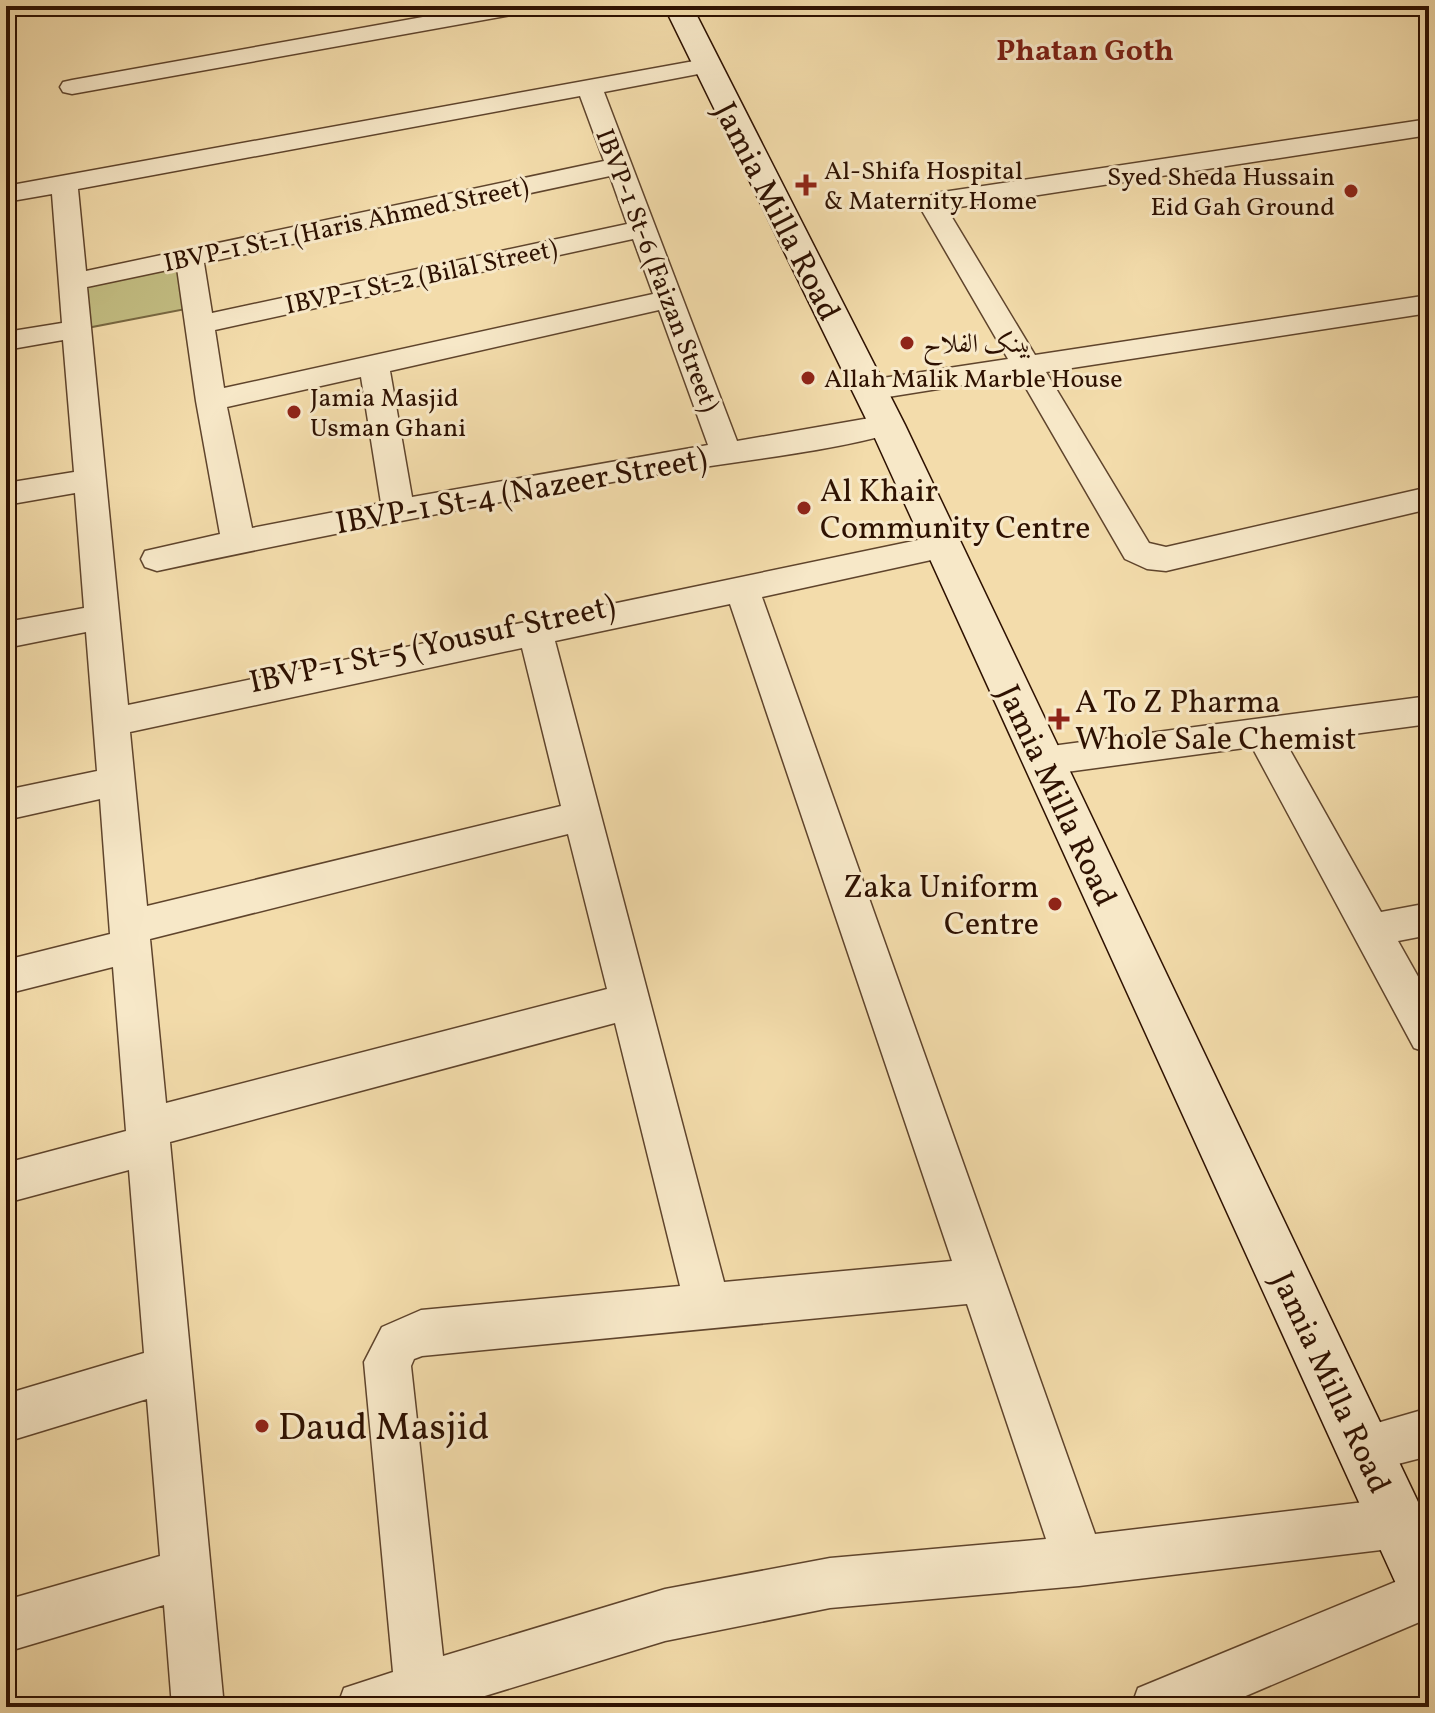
<svg xmlns="http://www.w3.org/2000/svg" width="1435" height="1713" viewBox="0 0 1435 1713" font-family="Vollkorn,Amiri,serif">
  <style>
    .green { fill: #c3be83; stroke: #786842; stroke-width: 2 }
    .lines { fill: none; stroke-linecap: round; stroke-linejoin: round }
    .minor-casing { stroke: #5f442c; stroke-width: 3 }
    .secondary-casing { stroke: #2e1101; stroke-width: 3 }
    .minor { fill: #f7e8c8; fill-rule: evenodd }
    .secondary { fill: #f7e8c8; fill-rule: evenodd }
    .poi-dot { fill: #8f2418; stroke: #f7e8c8; stroke-width: 3 }
    .labels { text-anchor: middle; stroke-width: 6; stroke-linejoin: round; paint-order: stroke }
    .far-poi-label { font-size: 26px; fill: #2e1101; stroke: #f7e8c8; text-anchor: start }
    .far-street-label { font-size: 26px; fill: #2e1101; stroke: #f7e8c8 }
    .far-quarter-label { font-size: 30px; font-weight: bold; fill: #7a1f14; stroke: #f7e8c8 }
    .street-label { font-size: 32px; fill: #2e1101; stroke: #f7e8c8 }
    .poi-label { font-size: 32px; fill: #2e1101; stroke: #f7e8c8; text-anchor: start }
    .near-poi-label { font-size: 38px; fill: #2e1101; stroke: #f7e8c8; text-anchor: start }
  </style>
  <rect width="100%" height="100%" fill="#f3dcab"/>
  <filter id="stains"><feTurbulence type="fractalNoise" baseFrequency=".0025" numOctaves="4"/><feColorMatrix values="0 0 0 0 .2 0 0 0 0 .09 0 0 0 0 .02 0 0 0 .5 -.17"/></filter>
  <radialGradient id="worn" r=".72"><stop offset=".6" stop-color="#630" stop-opacity="0"/><stop offset="1" stop-color="#630" stop-opacity=".3"/></radialGradient>
  <path class="green" d="M186,263l5,45 -104,20 -6,-45z"/>
  <g class="lines">
    <defs>
      <g id="minor">
        <path d="M484,6h51l-4,5 -8,2 -451,81 -9,-2 -3,-5 3,-5 9,-2z"/>
        <path d="M705,59l9,2 3,5 -3,5 -110,21 133,349 150,-26 11,3 4,7 -4,7c-83,23 -168,29 -251,44 -164,28 -327,60 -490,95l-12,-4 -4,-8 4,-8 75,-17 -24,-133 -19,-133 -90,19 41,418 814,-170 12,4 4,8 -4,8 -192,42 333,937 303,-36 17,8 8,17 -8,17 -17,8 -319,38 -249,22 -165,33 -216,66h-112l7,-19 49,-16 -29,-310 18,-35 39,-17 259,-24 -65,-263 -445,119 54,565h-52l-8,-102 -158,47v-52l154,-44 -13,-157 -141,43v-48l138,-41 -15,-183 -123,33v-40l120,-32 -13,-164 -107,27v-34l104,-26 -10,-135 -94,21v-30l91,-19 -11,-139 -80,16v-26l78,-14 -9,-115 -69,12v-22l68,-11 -11,-132 -57,10v-18l56,-9 -10,-129 -46,8v-16zM580,96l24,65 -518,110 -8,-82zM610,176l17,48 -415,89 -8,-50zM633,239l20,55 -429,94 -9,-58zM659,310l49,135 -296,52 -22,-126zM361,377l20,126 -129,25 -25,-121zM730,604l222,657 -228,21 -169,-641zM522,648l39,158 -414,100 -17,-174zM568,834l39,155 -441,114 -16,-164zM967,1304l79,235 -216,19 -165,31 -222,67 -32,-290 3,-7 8,-3z"/>
        <path d="M1429,119v16l-482,74 88,146 394,-60v18l-383,59 103,171 17,4 263,-60v22l-263,62 -19,-2 -22,-10 -106,-183 -150,24 -11,-3 -4,-7 4,-7 11,-3 139,-21 -87,-150 7,-12 8,-4z"/>
        <path d="M1429,696v28l-143,19 95,169 48,-9v32l-31,6 31,55v57l-15,-5 -162,-301 -208,28 -13,-4 -5,-10 5,-10 13,-4z"/>
        <path d="M1429,1408v48l-66,17 -17,-7 -7,-17 7,-17z"/>
        <path d="M1429,1568v50l-209,89h-89l7,-19z"/>
      </g>
      <path id="secondary" d="M664,6h28l213,419 524,1100v93l-21,-8 -539,-1185z"/>
    </defs>
    <use href="#minor" class="minor-casing"/>
    <use href="#secondary" class="secondary-casing"/>
    <use href="#minor" class="minor"/>
    <use href="#secondary" class="secondary"/>
  </g>
  <g class="poi-dot">
    <path d="M802 173h8v8h8v8h-8v8h-8v-8h-8v-8h8z"/>
    <circle cx="1351" cy="191" r="8"/>
    <circle cx="907" cy="343" r="8"/>
    <circle cx="808" cy="378" r="8"/>
    <circle cx="294" cy="412" r="8"/>
    <circle cx="804" cy="508" r="8"/>
    <path d="M1055 707h8v8h8v8h-8v8h-8v-8h-8v-8h8z"/>
    <circle cx="1055" cy="904" r="8"/>
    <circle cx="262" cy="1426" r="8"/>
  </g>
  <g class="labels">
    <g class="far-poi-label">
      <text x="824" y="179">Al-Shifa Hospital<tspan x="824" dy="30">&amp; Maternity Home</tspan></text>
      <text x="1335" y="185" text-anchor="end">Syed Sheda Hussain<tspan x="1335" dy="30">Eid Gah Ground</tspan></text>
      <text x="923" y="352">بینک الفلاح</text>
      <text x="824" y="387">Allah Malik Marble House</text>
      <text x="310" y="406">Jamia Masjid<tspan x="310" dy="30">Usman Ghani</tspan></text>
    </g>
    <g class="far-street-label">
      <text transform="translate(346 224) rotate(-12)" y="9">IBVP-1 St-1 (Haris Ahmed Street)</text>
      <text transform="translate(658 270) rotate(69)" y="9">IBVP-1 St-6 (Faizan Street)</text>
      <text transform="translate(421 276) rotate(-12)" y="9">IBVP-1 St-2 (Bilal Street)</text>
    </g>
    <g class="far-quarter-label">
      <text x="1085" y="60">Phatan Goth</text>
    </g>
    <g class="street-label">
      <text transform="translate(778 211) rotate(63)" y="11">Jamia Milla Road</text>
      <text transform="translate(521 490) rotate(-10)" y="11">IBVP-1 St-4 (Nazeer Street)</text>
      <text transform="translate(432 643) rotate(-12)" y="11">IBVP-1 St-5 (Yousuf Street)</text>
      <text transform="translate(1058 795) rotate(65)" y="11">Jamia Milla Road</text>
      <text transform="translate(1332 1382) rotate(65)" y="11">Jamia Milla Road</text>
    </g>
    <g class="poi-label">
      <text x="820" y="501">Al Khair<tspan x="820" dy="37">Community Centre</tspan></text>
      <text x="1075" y="712">A To Z Pharma<tspan x="1075" dy="37">Whole Sale Chemist</tspan></text>
      <text x="1039" y="897" text-anchor="end">Zaka Uniform<tspan x="1039" dy="37">Centre</tspan></text>
    </g>
    <g class="near-poi-label">
      <text x="278" y="1439">Daud Masjid</text>
    </g>
  </g>
  <rect width="1435" height="1713" fill="none" stroke="#f3dcab" stroke-width="32"/>
  <rect x="8" y="8" width="1419" height="1697" fill="none" stroke="#2e1101" stroke-width="4"/>
  <rect x="16" y="16" width="1403" height="1681" fill="none" stroke="#2e1101" stroke-width="2"/>
  <rect width="100%" height="100%" filter="url(#stains)"/>
  <rect width="100%" height="100%" fill="url(#worn)"/>
</svg>
